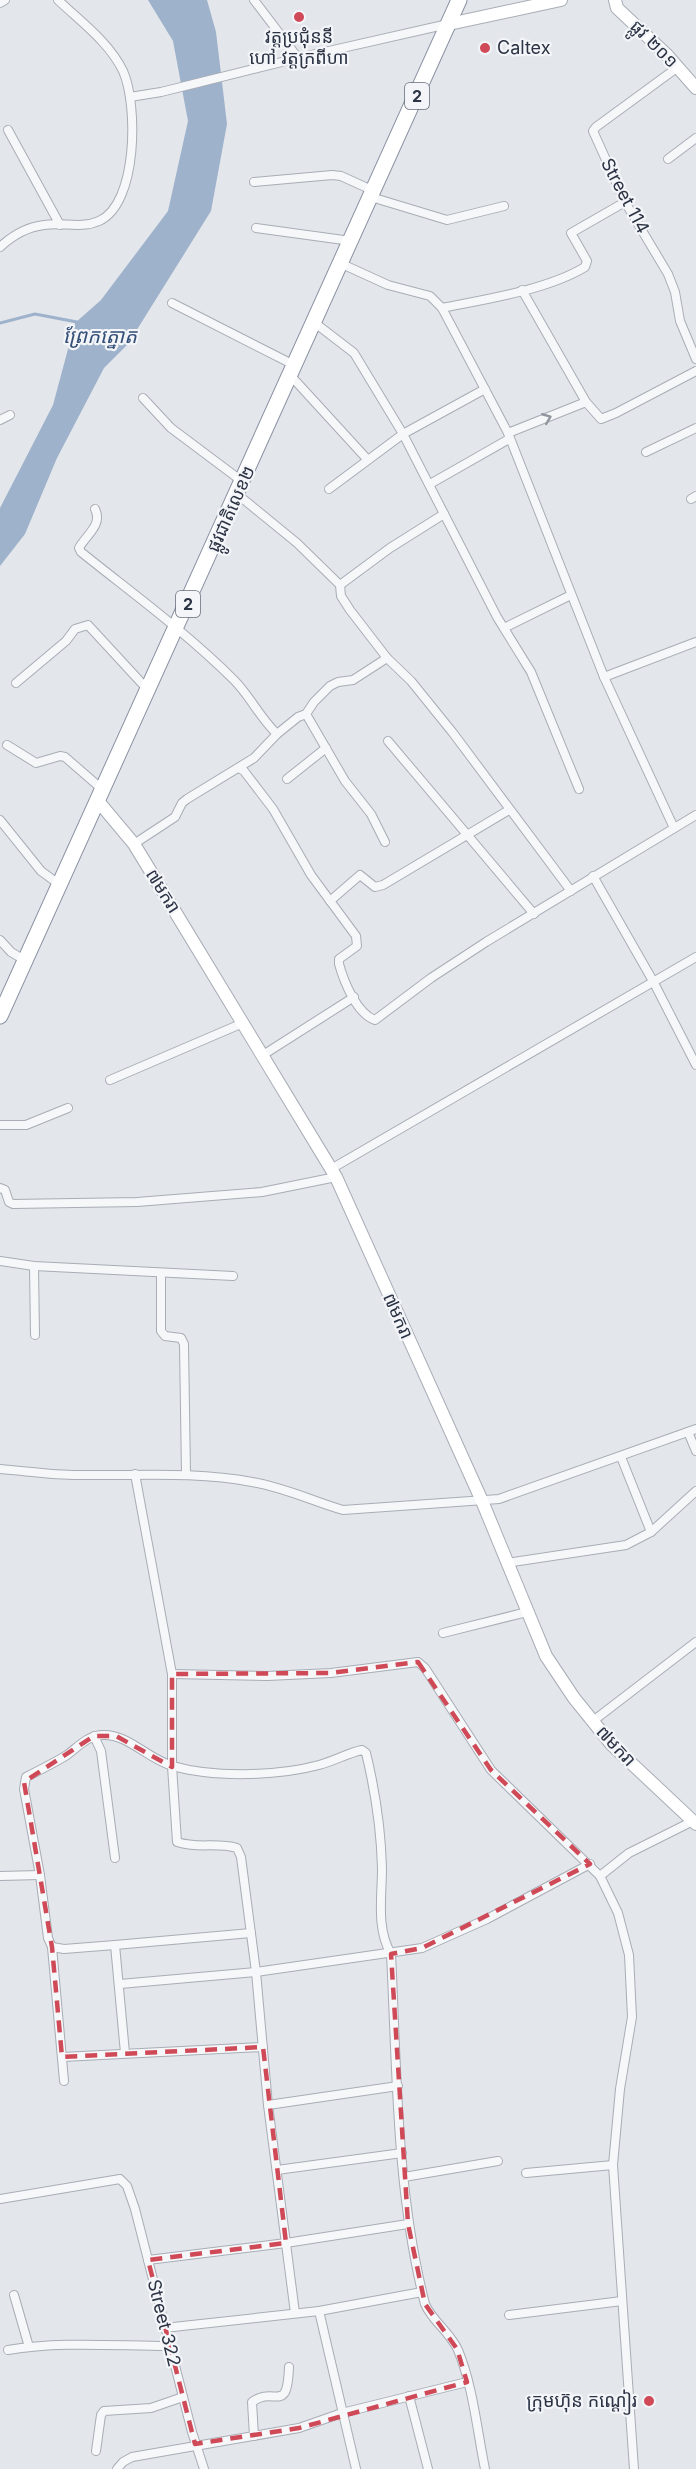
<svg xmlns="http://www.w3.org/2000/svg" width="696" height="2469" viewBox="0 0 696 2469" font-family="Inter,'Noto Sans Khmer',sans-serif">
  <style>
    .water { fill: #9eb2cb }
    .lines { fill: none; stroke-linecap: round; stroke-linejoin: round }
    .stream { stroke: #9eb2cb; stroke-width: 3 }
    .street-casing { stroke: #a8adb6; stroke-width: 10 }
    .secondary-casing { stroke: #a8adb6; stroke-width: 14 }
    .highway-casing { stroke: #8a92a2; stroke-width: 17 }
    .street { stroke: #f6f7f9; stroke-width: 8 }
    .secondary { stroke: #fff; stroke-width: 12 }
    .highway { stroke: #fff; stroke-width: 15 }
    .oneway { stroke: #90959e }
    .marked { fill: none; stroke: #cf4957; stroke-width: 4.5; stroke-dasharray: 12 8; stroke-linejoin: round }
    .poi-dot { fill: #cf4957; stroke: #f3f5f8; stroke-width: 2 }
    .labels { text-anchor: middle; stroke-width: 4.5; stroke-linejoin: round; paint-order: stroke }
    .shield { fill: #f3f5f8; stroke: #676d7a; stroke-width: 1.5 }
    .shield-label { font-size: 16px; font-weight: bold; fill: #2b3344 }
    .poi-label { font-size: 18px; fill: #2b3344; stroke: #f3f5f8 }
    .street-label { font-size: 18px; fill: #2b3344; stroke: #f3f5f8 }
    .water-label { font-size: 20px; font-style: italic; fill: #344f78; stroke: #f3f5f8 }
  </style>
  <rect width="100%" height="100%" fill="#e3e6eb"/>
  <path class="water" d="M148,0h59l9,32 11,92 -16,87 -83,133 -24,24 -47,90 -32,76 -25,32v-58l53,-103 22,-82 26,-23 67,-89 20,-90 -15,-80z"/>
  <g class="lines">
    <path class="stream" d="M0,323l35,-9 42,8"/>
    <defs>
      <g id="street">
        <path d="M254,0l44,58"/>
        <path d="M0,3l5,-3"/>
        <path d="M678,67l-82,60 -3,4 32,71 43,72 7,18 5,29 16,38"/>
        <path d="M130,97l31,-5 137,-34 150,-34"/>
        <path d="M8,130l52,95"/>
        <path d="M668,159l28,-21"/>
        <path d="M254,182l78,-7 9,1 33,15"/>
        <path d="M371,197l76,23 57,-14"/>
        <path d="M256,228l95,13"/>
        <path d="M0,247c13,-12 27,-20 44,-22 19,-3 37,4 55,-4 39,-17 39,-117 24,-150 -14,-29 -42,-49 -65,-71"/>
        <path d="M342,264l46,21 42,11 12,12 66,125 96,244 70,151"/>
        <path d="M522,290l64,112 15,17 15,-6 80,-42"/>
        <path d="M172,303l124,63"/>
        <path d="M442,308c44,-9 105,-18 143,-41l2,-6 -16,-28 54,-31"/>
        <path d="M315,323l39,30 49,81 94,183 34,55 48,117"/>
        <path d="M291,376l76,83"/>
        <path d="M143,398l28,30 72,54"/>
        <path d="M0,420l10,-5"/>
        <path d="M508,433l78,-31"/>
        <path d="M646,452l50,-24"/>
        <path d="M430,484l79,-45"/>
        <path d="M329,489l74,-55 82,-45"/>
        <path d="M237,494l60,49 43,42 1,11 9,14 37,48 24,23 42,52 118,158"/>
        <path d="M691,499l5,-3"/>
        <path d="M95,509c8,16 -9,26 -16,39l2,4c51,41 106,81 153,128 16,16 26,38 43,54"/>
        <path d="M340,585l50,-37 54,-34"/>
        <path d="M504,628l67,-33"/>
        <path d="M604,677l92,-35"/>
        <path d="M16,683l50,-42 9,-12 13,-4 60,65"/>
        <path d="M306,714l39,67 26,33 14,28"/>
        <path d="M388,741l146,173"/>
        <path d="M7,745l29,18 24,-7 5,1 38,33"/>
        <path d="M239,768l5,3 29,38 38,66 45,61 1,10 -18,13v5c5,18 18,50 36,56l56,-42 55,-36 210,-127"/>
        <path d="M287,779l39,-31"/>
        <path d="M0,820l41,51 19,14"/>
        <path d="M134,844l41,-27 7,-14 5,-4 67,-41 23,-24 21,-17 8,-3 8,-12 16,-16 8,-4 15,-2 34,-22"/>
        <path d="M593,876l60,105 43,84"/>
        <path d="M330,901l30,-26 15,12 8,-2 126,-75"/>
        <path d="M0,940l11,12 15,9"/>
        <path d="M263,1055l91,-58"/>
        <path d="M110,1080l133,-57"/>
        <path d="M0,1125h26l42,-17"/>
        <path d="M331,1169l365,-212"/>
        <path d="M0,1188l5,2 4,12 4,2 124,-2 125,-10 74,-15"/>
        <path d="M0,1261l34,5 199,10"/>
        <path d="M34,1266l1,69"/>
        <path d="M161,1273v58l4,5 16,2 3,6 2,130"/>
        <path d="M688,1432l8,19"/>
        <path d="M0,1469c26,2 52,6 78,6 58,1 116,-4 174,7 32,5 60,19 91,28l156,-11 197,-70"/>
        <path d="M135,1474l37,200v92l5,76c20,7 40,0 60,6l4,9 15,115 12,133 27,208"/>
        <path d="M651,1532l45,-41"/>
        <path d="M506,1563l120,-18 25,-13 -30,-75"/>
        <path d="M443,1633l84,-21"/>
        <path d="M172,1674l95,2 64,-3 87,-11 7,6 66,102 109,106 18,37 11,42 3,62 -12,72 -7,76 21,304"/>
        <path d="M593,1721l103,-79"/>
        <path d="M94,1736l7,15 14,107"/>
        <path d="M0,1876l40,-1"/>
        <path d="M600,1876l29,-23 64,-32"/>
        <path d="M115,1945l10,108"/>
        <path d="M52,1947l12,2 51,-4 136,-12"/>
        <path d="M120,1984l136,-12 166,-24 65,-29 103,-55"/>
        <path d="M62,2057l201,-10"/>
        <path d="M64,2081l-12,-134 -4,-9 -8,-63 -16,-86 2,-12c14,-7 28,-14 41,-22 11,-8 20,-19 35,-20 25,-2 47,25 71,31 41,12 105,10 146,-1 15,-4 29,-12 43,-15l4,3c9,37 15,76 16,115 0,29 -6,60 9,86 6,117 5,237 34,350 7,17 25,28 33,46 15,36 19,80 27,119"/>
        <path d="M268,2105l130,-19"/>
        <path d="M277,2170l125,-17"/>
        <path d="M526,2173l87,-8"/>
        <path d="M404,2177l94,-16"/>
        <path d="M0,2199l120,-20 7,7 8,23 57,223 12,37"/>
        <path d="M148,2260l138,-17 122,-19"/>
        <path d="M14,2295l15,52"/>
        <path d="M319,2311l37,158"/>
        <path d="M509,2315l113,-14"/>
        <path d="M164,2328l155,-17 103,-19"/>
        <path d="M8,2350c53,-9 108,-4 161,-4"/>
        <path d="M409,2396l19,73"/>
        <path d="M254,2436l-2,-34c23,-17 35,14 37,-35"/>
        <path d="M96,2451l5,-36 3,-4 47,-3 32,-11"/>
        <path d="M117,2469l6,-7 9,-5 167,-29 43,-15 125,-31"/>
      </g>
      <g id="secondary">
        <path d="M615,0l2,8 49,46 30,34"/>
        <path d="M449,24l112,-24"/>
        <path d="M98,801l36,43 202,333 146,324 64,155 28,42 38,47 84,79"/>
      </g>
      <path id="highway" d="M0,1016l459,-1016"/>
    </defs>
    <use href="#street" class="street-casing"/>
    <use href="#secondary" class="secondary-casing"/>
    <use href="#highway" class="highway-casing"/>
    <use href="#street" class="street"/>
    <use href="#secondary" class="secondary"/>
    <use href="#highway" class="highway"/>
  </g>
  <defs><path id="oneway-chevron" d="M-2-3.5L2.5 0L-2 3.5" fill="none" stroke-width="1.6" stroke-linecap="round" stroke-linejoin="round" transform="scale(1.5)"/></defs>
  <use class="oneway" href="#oneway-chevron" transform="translate(547 418) rotate(-22)"/>
  <path class="marked" d="M418,1662l73,108 99,94 -168,84 -31,6 17,270 17,80 32,45 10,33 -168,46 -104,16 -47,-184 138,-17 -23,-196 -201,10 -10,-110 -28,-165 70,-46h22l56,31v-93l159,-1z"/>
  <g class="poi-dot">
    <circle cx="299" cy="17" r="6"/>
    <circle cx="485" cy="48" r="6"/>
    <circle cx="649" cy="2401" r="6"/>
  </g>
  <g class="labels">
    <g class="shield">
      <rect x="405" y="83" width="24" height="26" rx="4.5"/>
      <rect x="176" y="591" width="24" height="26" rx="4.5"/>
    </g>
    <g class="shield-label">
      <text x="417" y="102">2</text>
      <text x="188" y="610">2</text>
    </g>
    <g class="poi-label">
      <text x="299" y="43">វត្តប្រជុំននី<tspan x="299" dy="21">ហៅ វត្តក្រពីហា</tspan></text>
      <text x="497" y="54" text-anchor="start">Caltex</text>
      <text x="637" y="2407" text-anchor="end">ក្រុមហ៊ុន កណ្តៀរ</text>
    </g>
    <g class="street-label">
      <text transform="translate(654 44) rotate(45)" y="6">ផ្លូវ ២០១</text>
      <text transform="translate(625 196) rotate(62)" y="6">Street 114</text>
      <text transform="translate(231 509) rotate(-66)" y="6">ផ្លូវជាតិលេខ២</text>
      <text transform="translate(163 891) rotate(58)" y="6">៧មករា</text>
      <text transform="translate(398 1316) rotate(66)" y="6">៧មករា</text>
      <text transform="translate(616 1746) rotate(47)" y="6">៧មករា</text>
      <text transform="translate(164 2323) rotate(76)" y="6">Street 322</text>
    </g>
    <g class="water-label">
      <text x="100" y="343">ព្រែកត្នោត</text>
    </g>
  </g>
</svg>
